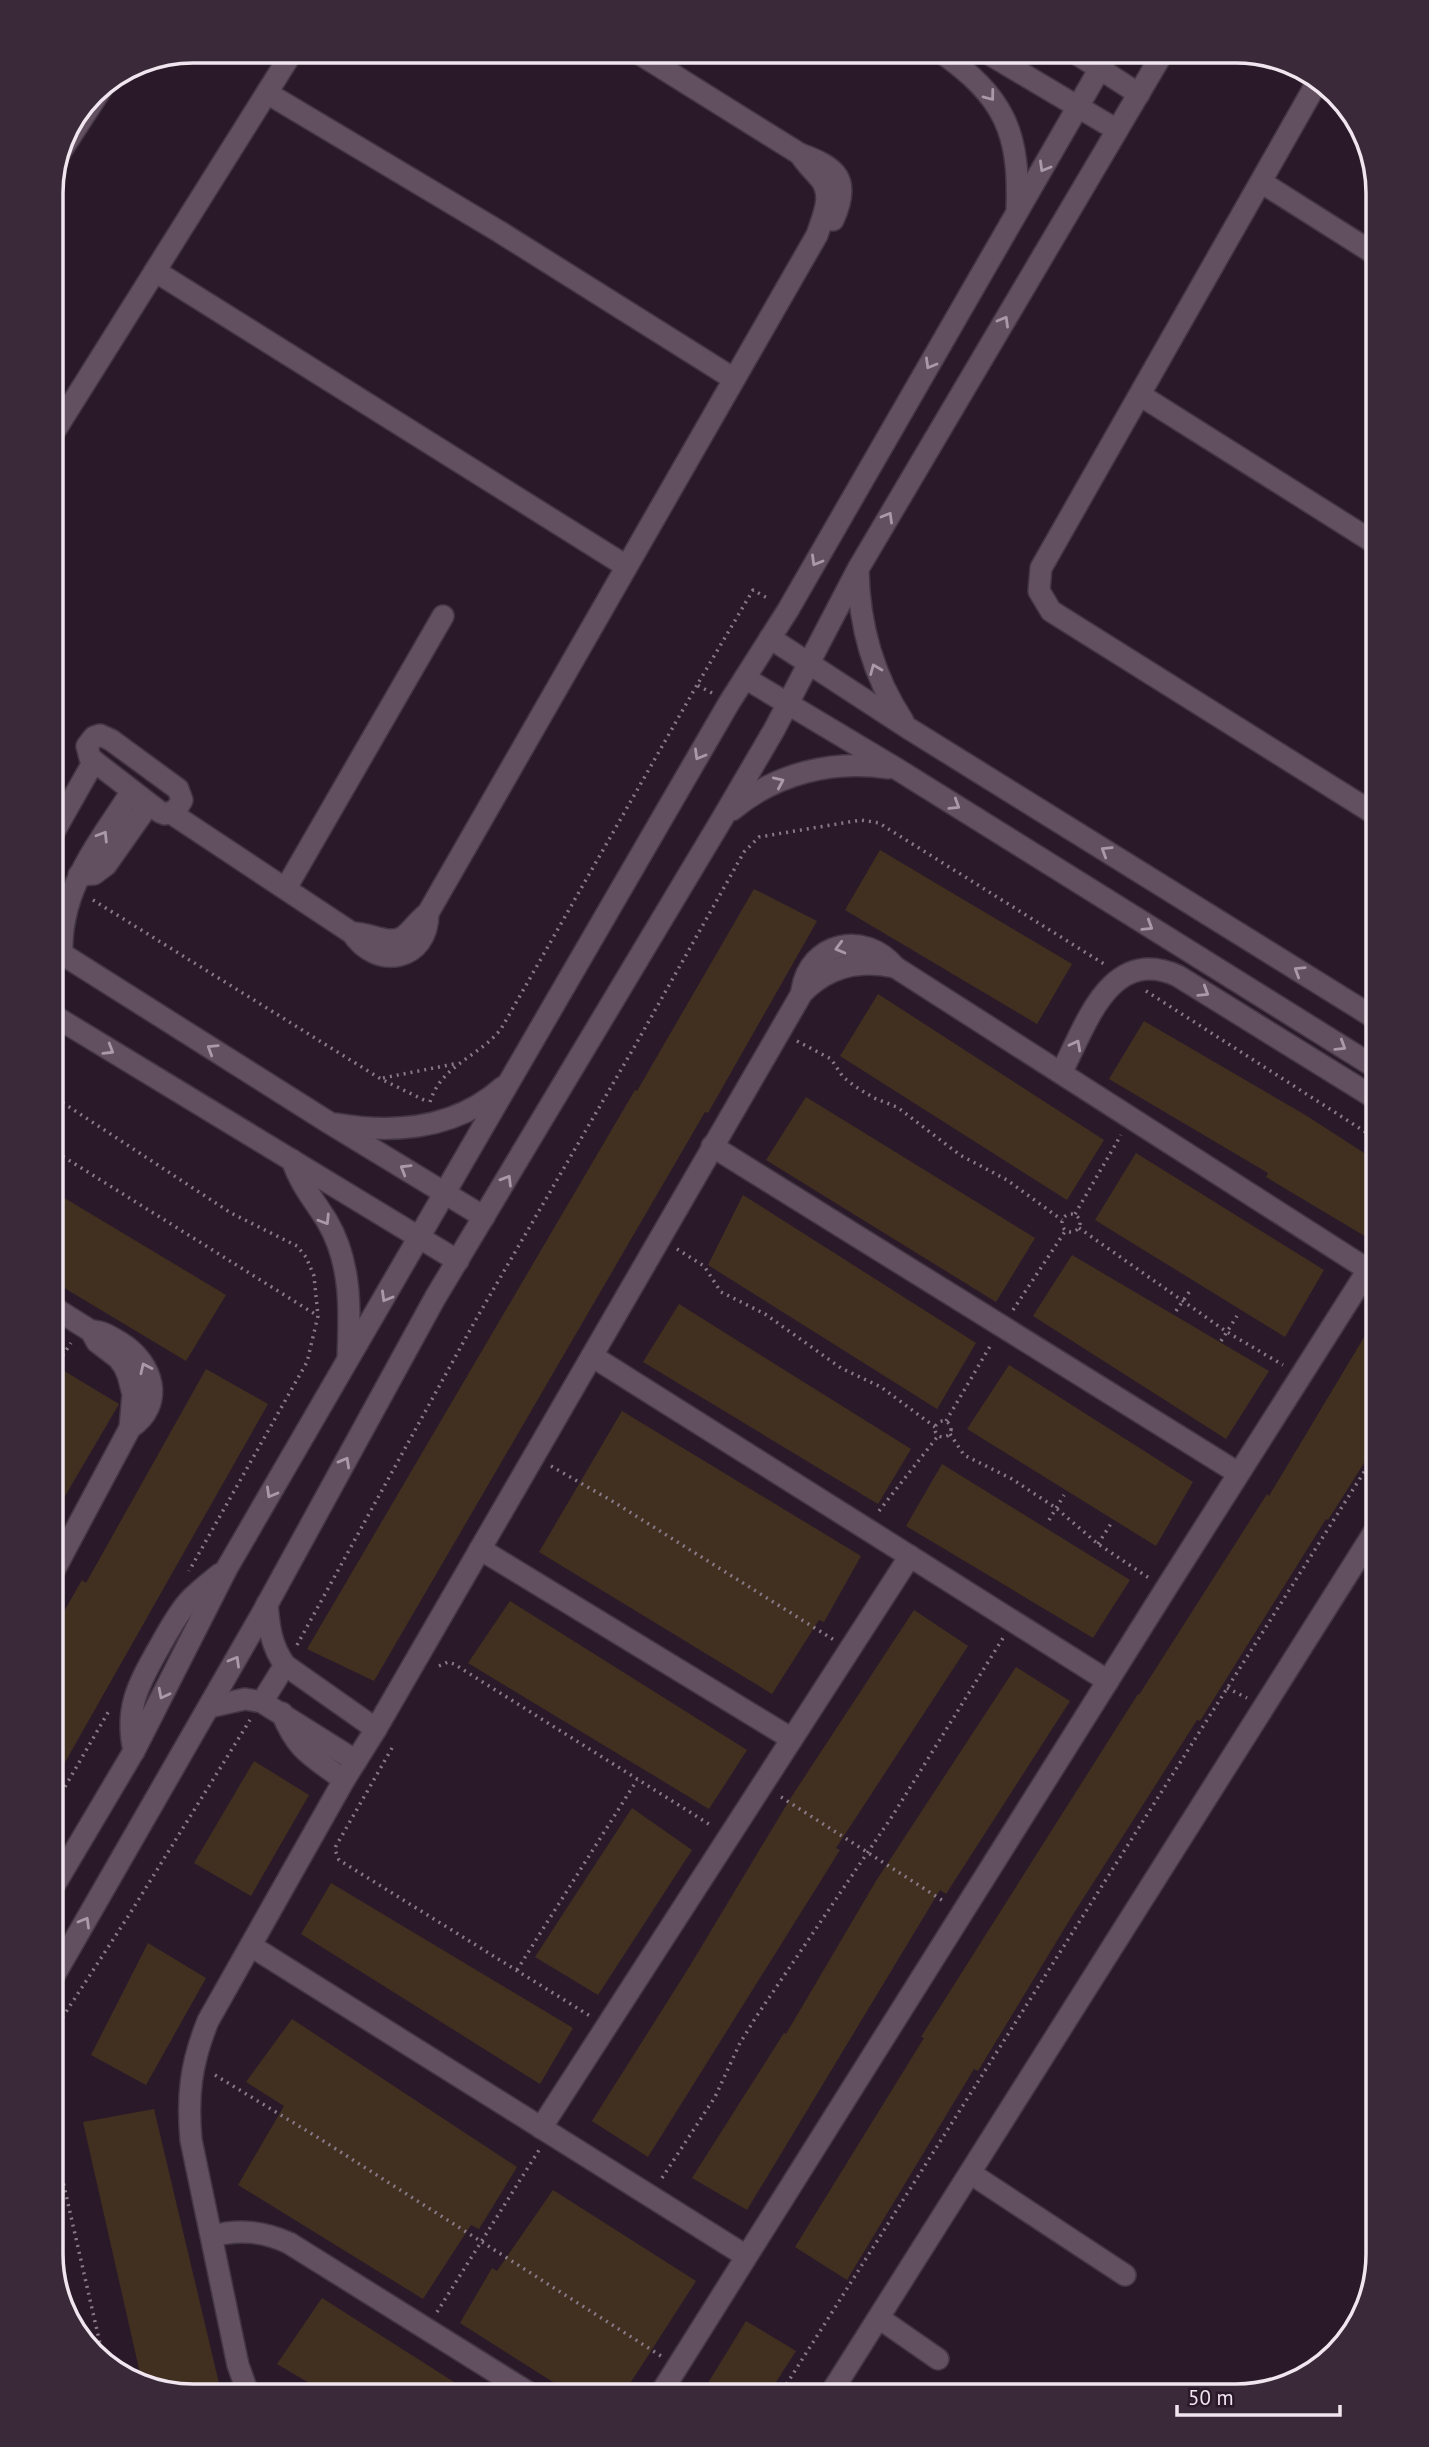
<svg xmlns="http://www.w3.org/2000/svg" width="1429" height="2447" viewBox="0 0 1429 2447" font-family="'PT Sans',sans-serif">
  <style>
    .building { fill: #412f20 }
    .lines { fill: none; stroke-linecap: round; stroke-linejoin: round }
    .minor-casing { stroke: #433642; stroke-width: 24 }
    .path { stroke: #877a86; stroke-width: 3.5; stroke-dasharray: 2 5; stroke-linecap: butt }
    .minor { stroke: #624f60; stroke-width: 21 }
    .oneway { stroke: #aa9aa8 }
    .rim { fill: none; stroke: #f1e6f0; stroke-width: 3.5 }
  </style>
  <rect width="100%" height="100%" fill="#2a1a29"/>
  <g class="building">
    <path d="M880,850l192,114 -35,60 -192,-114z"/>
    <path d="M754,889l63,32 -109,192 -3,-1 -331,569 -67,-32 328,-559 2,1z"/>
    <path d="M878,994l226,146 -37,60 -227,-144z"/>
    <path d="M1144,1021l163,95 71,46v82l-112,-67 2,-4 -159,-94z"/>
    <path d="M806,1097l229,141 -39,64 -230,-142z"/>
    <path d="M1136,1153l188,117 -39,67 -190,-117z"/>
    <path d="M51,1190l175,105 -40,66 -135,-81z"/>
    <path d="M743,1195l233,148 -39,66 -229,-144z"/>
    <path d="M1072,1255l197,116 -43,68 -193,-123z"/>
    <path d="M679,1304l232,145 -33,55 -235,-142z"/>
    <path d="M1366,1334l12,9v98l-50,79 -2,-1 -126,202 -3,-1 -125,196 -94,155 -4,-2 -127,211 -52,-33 129,-209 -3,-1 217,-343 1,1 128,-201 2,2z"/>
    <path d="M51,1363l68,41 -68,116z"/>
    <path d="M1009,1365l184,117 -37,64 -189,-117z"/>
    <path d="M206,1369l62,35 -217,383v-153l31,-54 4,3z"/>
    <path d="M622,1411l239,145 -37,66 -5,-2 -47,74 -233,-142z"/>
    <path d="M942,1464l188,116 -37,58 -187,-112z"/>
    <path d="M510,1601l237,149 -38,59 -241,-146z"/>
    <path d="M914,1610l54,36 -132,202 4,2 -192,307 -56,-36 96,-152 102,-170z"/>
    <path d="M1016,1667l54,34 -124,193 -6,-4 -193,320 -55,-32 92,-145 2,1 90,-153z"/>
    <path d="M254,1761l55,34 -58,101 -57,-33z"/>
    <path d="M632,1808l60,42 -94,145 -63,-38z"/>
    <path d="M331,1883l242,145 -33,56 -239,-150z"/>
    <path d="M148,1943l58,35 -60,107 -55,-30z"/>
    <path d="M292,2019l225,148 -38,62 -8,-4 -48,74 -185,-114 46,-79 -38,-24z"/>
    <path d="M154,2109l68,287h-38l-42,-14 -59,-260z"/>
    <path d="M553,2190l143,91 -74,115h-47l-115,-73 32,-55 5,3z"/>
    <path d="M322,2298l154,98h-145l-54,-32z"/>
    <path d="M746,2321l50,30 -29,45h-67z"/>
  </g>
  <g class="lines">
    <defs>
      <g id="minor">
        <path d="M635,51l165,103c36,13 52,25 33,66"/>
        <path d="M939,51c66,46 81,81 78,160"/>
        <path d="M984,51l133,79"/>
        <path d="M1072,51l67,43"/>
        <path d="M1319,79l-278,489 -2,23 12,20 327,205"/>
        <path d="M267,93l233,139 234,147"/>
        <path d="M59,154l45,-69"/>
        <path d="M1261,182l117,74"/>
        <path d="M155,271l471,295"/>
        <path d="M1140,395l238,150"/>
        <path d="M51,437l242,-386"/>
        <path d="M858,570c1,55 14,104 45,151"/>
        <path d="M770,638l138,90 470,292"/>
        <path d="M745,678l152,91 481,300"/>
        <path d="M100,735l11,5 67,49 4,11 -6,10 -11,4 -5,-2 -70,-54 -3,-12 7,-9z"/>
        <path d="M732,810c43,-36 101,-51 156,-42"/>
        <path d="M171,813l181,120c25,38 76,28 76,-20"/>
        <path d="M51,837l43,-76"/>
        <path d="M79,875l15,-1 12,-9 43,-61"/>
        <path d="M286,888l157,-272"/>
        <path d="M352,933c17,-1 36,13 51,4 9,-6 15,-17 25,-24l389,-678c6,-19 18,-42 1,-59 -7,-8 -13,-13 -18,-22"/>
        <path d="M51,947l277,175 156,95"/>
        <path d="M62,955c-3,-66 37,-112 70,-164"/>
        <path d="M802,990c8,-48 62,-60 93,-23l483,309"/>
        <path d="M51,1014l407,247"/>
        <path d="M1061,1073c25,-47 48,-128 117,-97l200,124"/>
        <path d="M336,1124c59,10 120,5 167,-37"/>
        <path d="M712,1146l526,327"/>
        <path d="M292,1160c8,24 22,40 35,61 25,42 23,91 21,137"/>
        <path d="M51,1306l40,25 6,11 21,16 6,8 4,9 5,19 -3,34"/>
        <path d="M592,1356l516,325"/>
        <path d="M480,1549l312,190"/>
        <path d="M51,1576l79,-148c36,-24 23,-65 -9,-85 -10,-6 -18,-12 -30,-12"/>
        <path d="M267,1604c2,23 4,42 18,61l91,64"/>
        <path d="M262,1702l23,-37"/>
        <path d="M209,1707l36,-8 17,3 94,59"/>
        <path d="M282,1713c15,38 30,43 62,67"/>
        <path d="M134,1751c-10,-45 6,-69 27,-107 8,-14 16,-29 27,-42 9,-10 21,-19 32,-28"/>
        <path d="M51,1891l83,-140 93,-183 502,-865 59,-93 322,-559"/>
        <path d="M251,1946l495,310"/>
        <path d="M51,1981l212,-369 172,-314 287,-479 52,-89 84,-161 306,-518"/>
        <path d="M541,2128l369,-572"/>
        <path d="M970,2173l155,102"/>
        <path d="M212,2236c27,-7 50,-5 77,7l245,153"/>
        <path d="M879,2318l59,41"/>
        <path d="M249,2396l-11,-31 -47,-225c-4,-45 0,-77 17,-119l136,-241 32,-51 426,-736c26,-27 57,-34 93,-26"/>
        <path d="M659,2396l506,-806 203,-320"/>
        <path d="M829,2396l549,-870"/>
      </g>
    </defs>
    <use href="#minor" class="minor-casing"/>
    <g class="path">
      <path d="M712,693l-15,-8 56,-95 16,9"/>
      <path d="M93,900l288,179 47,23"/>
      <path d="M1146,991l232,149"/>
      <path d="M797,1041l34,18 12,18 13,10 18,11 23,9 63,48 47,25 55,40"/>
      <path d="M383,1078l71,-14"/>
      <path d="M51,1095l180,118 66,33 9,11 8,19 4,40 -11,46 -118,209"/>
      <path d="M430,1102c11,-37 49,-45 71,-73l196,-344"/>
      <path d="M51,1149l267,167"/>
      <circle cx="1071" cy="1223" r="9"/>
      <path d="M1075,1214l46,-79"/>
      <path d="M1079,1228l148,104 56,33"/>
      <path d="M677,1249l27,17 17,26 44,22 76,54 40,19 54,40"/>
      <path d="M1013,1310l53,-80"/>
      <path d="M1176,1311l16,-23"/>
      <path d="M1221,1341l16,-25"/>
      <path d="M51,1373l20,-30"/>
      <circle cx="943" cy="1429" r="8"/>
      <path d="M946,1421l46,-78"/>
      <path d="M950,1434l14,21 48,24 44,29 42,36 51,34"/>
      <path d="M551,1466l61,35 222,139"/>
      <path d="M879,1511l59,-75"/>
      <path d="M1049,1520l15,-25"/>
      <path d="M1098,1544l14,-22"/>
      <path d="M297,1645l178,-324 161,-277 108,-192 15,-15 102,-17 18,3 225,141"/>
      <path d="M439,1666l9,-4 6,2 258,162"/>
      <path d="M1227,1688l20,10"/>
      <path d="M392,1748l-56,98 -1,4 4,10 251,156"/>
      <path d="M781,1797l164,105"/>
      <path d="M51,1811l59,-102"/>
      <path d="M517,1970l120,-190"/>
      <path d="M51,2035l78,-120 121,-195"/>
      <path d="M215,2075l102,62 344,219"/>
      <path d="M51,2129l53,232"/>
      <path d="M662,2178l53,-81 25,-54 16,-26 137,-202 110,-177"/>
      <path d="M437,2312l102,-162"/>
      <path d="M779,2396l599,-946"/>
    </g>
    <use href="#minor" class="minor"/>
  </g>
  <defs><path id="oneway-chevron" d="M-2-3.5L2.5 0L-2 3.5" fill="none" stroke-width="1.6" stroke-linecap="round" stroke-linejoin="round" transform="scale(1.75)"/></defs>
  <g class="oneway">
    <use href="#oneway-chevron" transform="translate(990 96) rotate(53)"/>
    <use href="#oneway-chevron" transform="translate(1044 167) rotate(120)"/>
    <use href="#oneway-chevron" transform="translate(1004 321) rotate(-60)"/>
    <use href="#oneway-chevron" transform="translate(930 364) rotate(120)"/>
    <use href="#oneway-chevron" transform="translate(888 517) rotate(-60)"/>
    <use href="#oneway-chevron" transform="translate(816 561) rotate(120)"/>
    <use href="#oneway-chevron" transform="translate(875 669) rotate(-112)"/>
    <use href="#oneway-chevron" transform="translate(699 755) rotate(120)"/>
    <use href="#oneway-chevron" transform="translate(779 782) rotate(-24)"/>
    <use href="#oneway-chevron" transform="translate(955 805) rotate(32)"/>
    <use href="#oneway-chevron" transform="translate(103 836) rotate(-58)"/>
    <use href="#oneway-chevron" transform="translate(1106 851) rotate(-148)"/>
    <use href="#oneway-chevron" transform="translate(1148 926) rotate(32)"/>
    <use href="#oneway-chevron" transform="translate(840 948) rotate(165)"/>
    <use href="#oneway-chevron" transform="translate(1299 971) rotate(-148)"/>
    <use href="#oneway-chevron" transform="translate(1204 992) rotate(32)"/>
    <use href="#oneway-chevron" transform="translate(1076 1045) rotate(-62)"/>
    <use href="#oneway-chevron" transform="translate(1341 1046) rotate(32)"/>
    <use href="#oneway-chevron" transform="translate(212 1049) rotate(-148)"/>
    <use href="#oneway-chevron" transform="translate(109 1050) rotate(31)"/>
    <use href="#oneway-chevron" transform="translate(405 1169) rotate(-149)"/>
    <use href="#oneway-chevron" transform="translate(507 1180) rotate(-59)"/>
    <use href="#oneway-chevron" transform="translate(325 1220) rotate(58)"/>
    <use href="#oneway-chevron" transform="translate(386 1297) rotate(120)"/>
    <use href="#oneway-chevron" transform="translate(145 1368) rotate(-115)"/>
    <use href="#oneway-chevron" transform="translate(345 1462) rotate(-61)"/>
    <use href="#oneway-chevron" transform="translate(271 1493) rotate(120)"/>
    <use href="#oneway-chevron" transform="translate(235 1661) rotate(-60)"/>
    <use href="#oneway-chevron" transform="translate(163 1694) rotate(117)"/>
    <use href="#oneway-chevron" transform="translate(85 1922) rotate(-60)"/>
  </g>
  <path d="M0 0H1429V2447H0ZM193 63H1236A130 130 0 0 1 1366 193V2254A130 130 0 0 1 1236 2384H193A130 130 0 0 1 63 2254V193A130 130 0 0 1 193 63Z" fill="#3a2a39" fill-rule="evenodd"/>
  <path class="rim" d="M193 63H1236A130 130 0 0 1 1366 193V2254A130 130 0 0 1 1236 2384H193A130 130 0 0 1 63 2254V193A130 130 0 0 1 193 63Z"/>
  <path d="M1177 2405v10h163v-10" fill="none" stroke="#f1e6f0" stroke-width="3.5"/>
  <text x="1188" y="2405" font-size="21" fill="#f1e6f0" stroke="#2a1a29" stroke-width="5" paint-order="stroke">50 m</text>
</svg>
